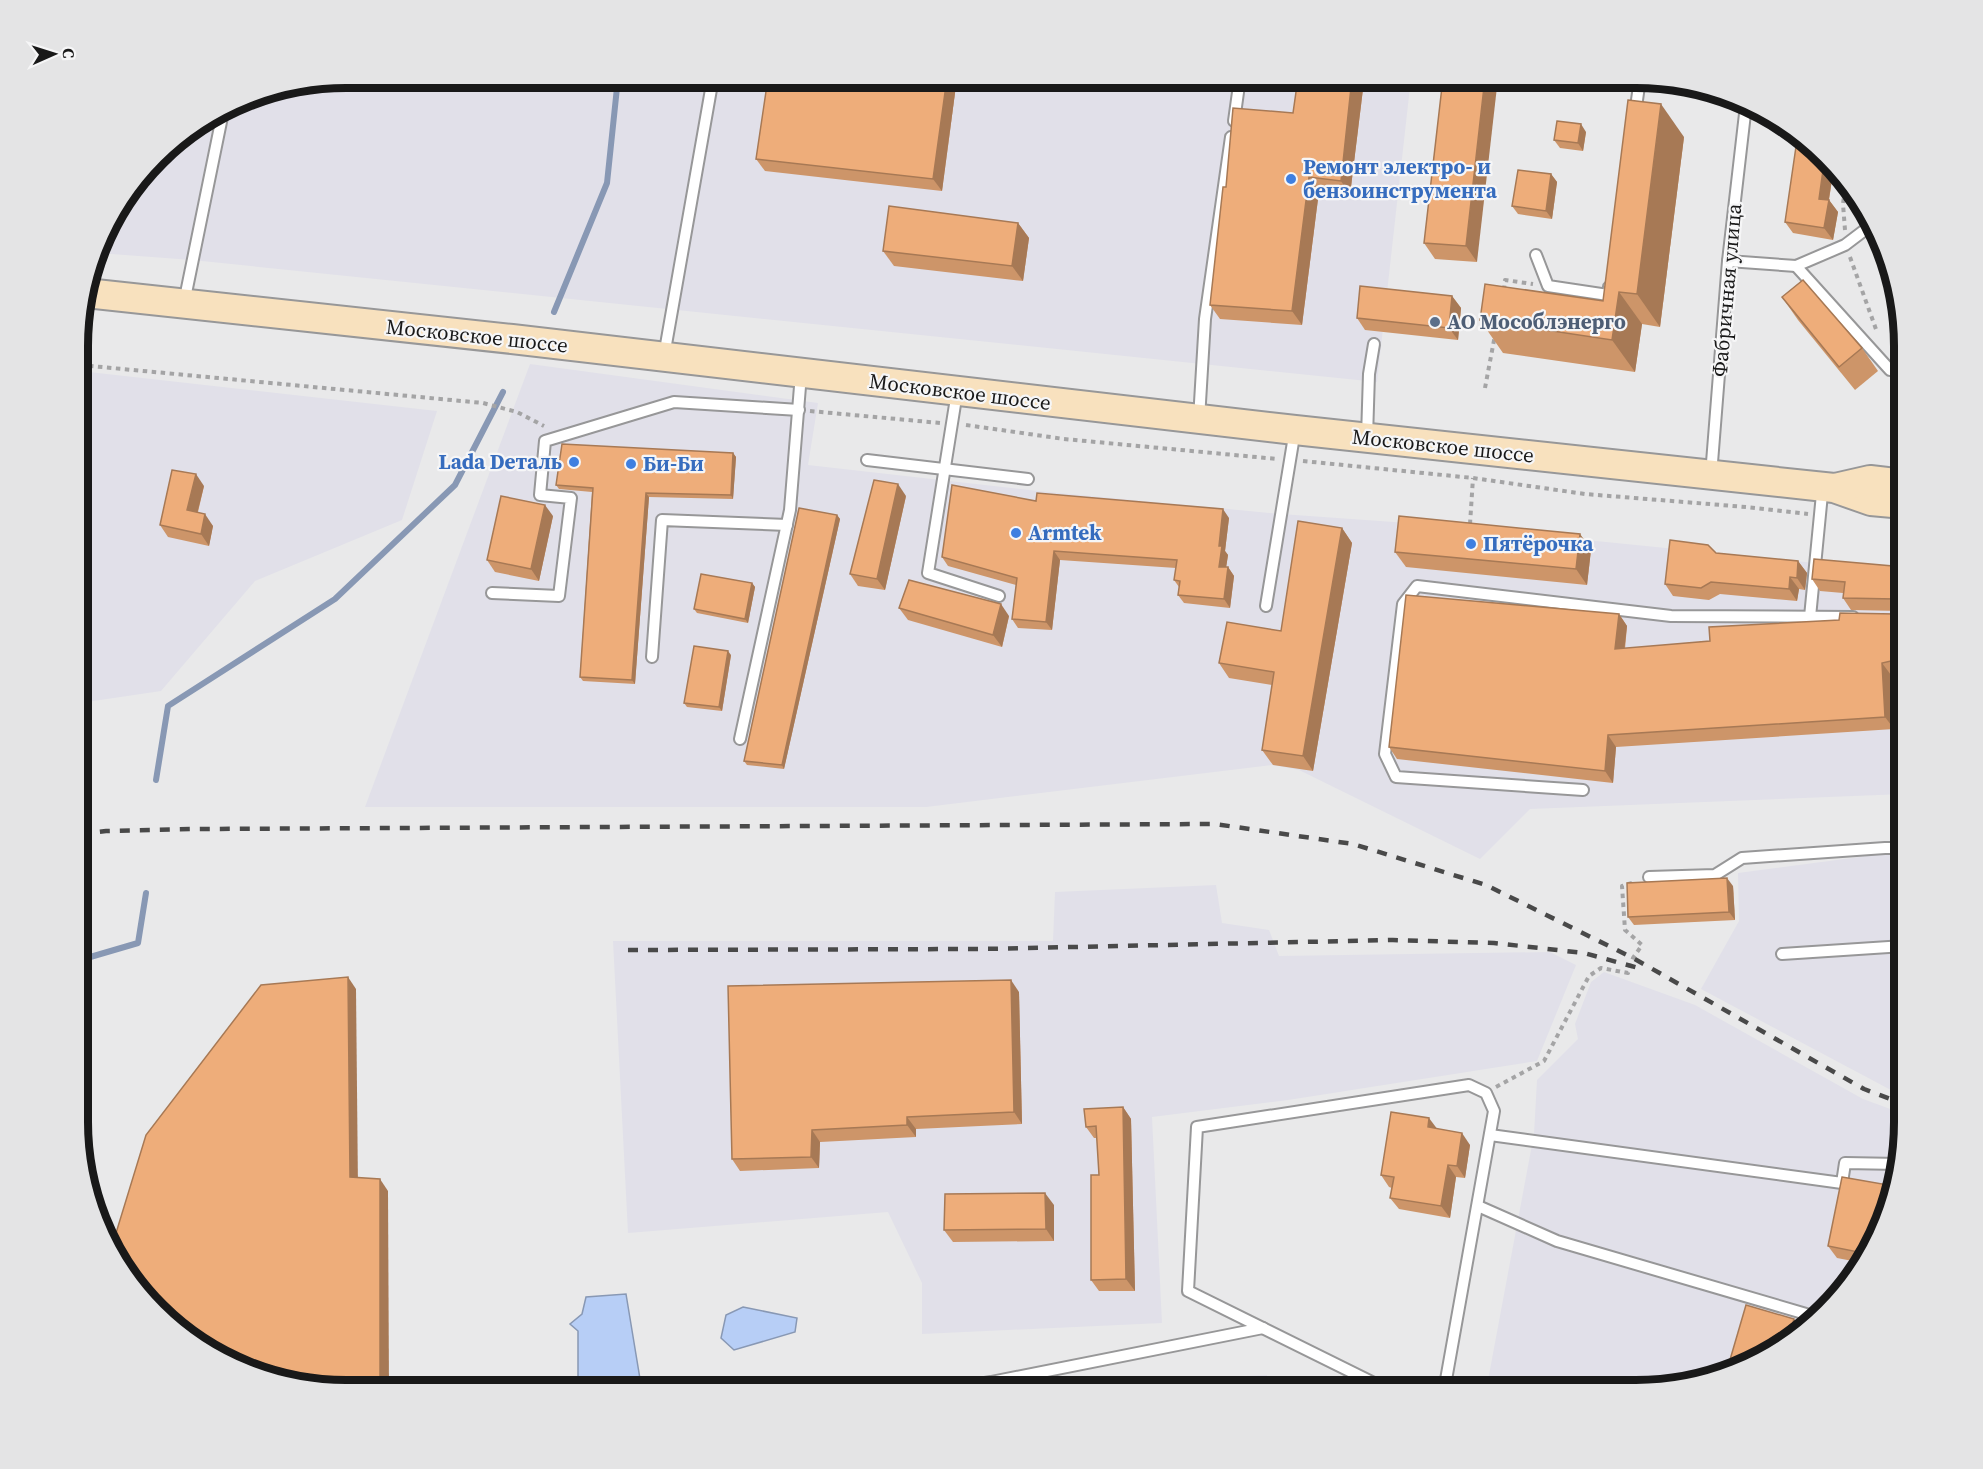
<svg xmlns="http://www.w3.org/2000/svg" width="1983" height="1469" viewBox="0 0 1983 1469" font-family="'Source Serif 4',serif">
  <style>
    .built { fill: #e1e0e9 }
    .water { fill: #b7cef6; stroke: #8898b4; stroke-width: 1.5 }
    .lines { fill: none; stroke-linecap: round; stroke-linejoin: round }
    .stream { stroke: #8898b4; stroke-width: 6 }
    .lane-casing { stroke: #979798; stroke-width: 14 }
    .secondary-casing { stroke: #979798; stroke-width: 32 }
    .path { stroke: #a4a4a5; stroke-width: 4; stroke-dasharray: 4.5 4.5; stroke-linecap: butt }
    .lane { stroke: #fff; stroke-width: 10 }
    .secondary { stroke: #f8e1be; stroke-width: 28 }
    .rail { stroke: #494949; stroke-width: 4.5; stroke-dasharray: 10 10; stroke-linecap: butt }
    .wall { fill: #cd9569 }
    .shaded-wall { fill: #a77955 }
    .building { fill: #eead7a; stroke: #a77955; stroke-width: 1.5 }
    .shop-dot { fill: #3f7fe0; stroke: #f6f6f7; stroke-width: 2 }
    .service-dot { fill: #5c6f8a; stroke: #f6f6f7; stroke-width: 2 }
    .labels { text-anchor: middle; stroke-width: 4.5; stroke-linejoin: round; paint-order: stroke }
    .shop-label { font-size: 21px; font-weight: bold; fill: #366cbe; stroke: #f6f6f7; text-anchor: start }
    .street-label { font-size: 21px; fill: #191919; stroke: #f6f6f7 }
    .service-label { font-size: 21px; font-weight: bold; fill: #4e5e75; stroke: #f6f6f7; text-anchor: start }
    .rim { fill: none; stroke: #191919; stroke-width: 8 }
  </style>
  <rect width="100%" height="100%" fill="#e9e9ea"/>
  <g class="built">
    <path d="M347,78h1064l-34,304 -1185,-122 -94,-7 8,-25 63,-83 75,-47z"/>
    <path d="M530,364l288,39 -10,62 230,26 243,23 155,11 468,47v222l-374,15 -50,50 -181,-89 -26,-5 -347,42h-561z"/>
    <path d="M80,371l357,40 -35,109 -147,61 -94,110 -81,12z"/>
    <path d="M1882,854h22v243l-203,-108 38,-68 -1,-48z"/>
    <path d="M1216,885l6,38 47,7 10,26 271,-4 26,13 -39,96 -249,39 -136,17 10,206 -240,11v-51l-34,-71 -260,21 -15,-292h440l2,-49z"/>
    <path d="M1604,972l91,33 168,94 41,15v25l-19,86 -36,61 -94,77 -119,28h-150l48,-257 3,-54 41,-41 -3,-15 16,-42z"/>
    <path d="M1267,1375l-1,16h-175l3,-8z"/>
  </g>
  <g class="water">
    <path d="M626,1294l16,97h-64v-60l-8,-7 12,-10 4,-17z"/>
    <path d="M743,1307l54,11 -2,14 -61,18 -13,-12 5,-23z"/>
  </g>
  <g class="lines">
    <g class="stream">
      <path d="M554,312l53,-129 11,-105"/>
      <path d="M156,780l12,-74 167,-107 120,-114 48,-93"/>
      <path d="M80,960l58,-17 8,-50"/>
    </g>
    <defs>
      <g id="lane">
        <path d="M1635,114l5,-35"/>
        <path d="M1234,121l6,-43"/>
        <path d="M1536,255l12,31 60,9 1,-8"/>
        <path d="M1728,261l68,5 49,-21 29,-22"/>
        <path d="M1796,266l94,104"/>
        <path d="M184,303l39,-191"/>
        <path d="M664,356l49,-278"/>
        <path d="M957,392l-29,181 71,23"/>
        <path d="M1199,419l6,-100 26,-182"/>
        <path d="M1367,437l2,-63 5,-30"/>
        <path d="M867,460l161,19"/>
        <path d="M1711,475l17,-214 18,-156"/>
        <path d="M492,593l67,3 12,-98 -31,-3 5,-54 129,-39 125,8"/>
        <path d="M1266,606l29,-176"/>
        <path d="M1810,617l12,-123"/>
        <path d="M652,657l10,-137 125,5"/>
        <path d="M740,739l50,-229 11,-136"/>
        <path d="M1583,790l-187,-13 -11,-23 18,-150 14,-18 254,30 182,1"/>
        <path d="M1649,877l66,-2 27,-17 143,-10h19"/>
        <path d="M1782,954l122,-8"/>
        <path d="M1490,1135l352,48 3,-20 54,1"/>
        <path d="M1478,1206l79,35 256,75"/>
        <path d="M936,1391l55,-9 272,-54"/>
        <path d="M1390,1391l-202,-100 9,-164 272,-42 17,8 8,18 -50,280"/>
      </g>
      <g id="secondary">
        <path d="M86,293l426,46 783,91 539,58 37,13 33,3"/>
        <path d="M1835,488l35,-8 34,4"/>
      </g>
    </defs>
    <use href="#lane" class="lane-casing"/>
    <use href="#secondary" class="secondary-casing"/>
    <g class="path">
      <path d="M1845,230l-2,-26 2,-15"/>
      <path d="M1850,257l27,75"/>
      <path d="M1504,290l1,-10 28,4"/>
      <path d="M80,365l403,38 34,9 27,14"/>
      <path d="M1895,381l9,21"/>
      <path d="M1485,388l10,-53"/>
      <path d="M810,411l130,12"/>
      <path d="M966,425l98,14 213,20"/>
      <path d="M1303,461l170,17 112,16 161,13 62,7"/>
      <path d="M1470,524l3,-46"/>
      <path d="M1894,834l7,-12 3,-1"/>
      <path d="M1496,1087l48,-26 45,-85 12,-8 27,5 5,-15 9,-13 -17,-15 -3,-44 10,-3"/>
    </g>
    <use href="#lane" class="lane"/>
    <use href="#secondary" class="secondary"/>
    <g class="rail">
      <path d="M80,834l26,-3 89,-2 1020,-5 138,20 133,41 147,73 231,131 40,15"/>
      <path d="M628,950l353,-1 412,-9 101,3 90,10 58,16"/>
    </g>
  </g>
  <g class="wall">
    <path d="M768,78h189l-15,113 -177,-20 -9,-12z"/>
    <path d="M1298,78h101l-2,14 -34,-3 -13,106 -31,-4 -17,134 -82,-6 -10,-14 16,-118 67,-74z"/>
    <path d="M1443,78l34,184 -42,-3 -11,-16z"/>
    <path d="M1586,132l-3,19 -23,-3 -6,-8z"/>
    <path d="M1684,137l-24,190 -18,-3 -7,48 -132,-19 -23,-33 123,-19z"/>
    <path d="M1833,173l-4,27 9,12 -5,28 -40,-7 -8,-11z"/>
    <path d="M1551,174l6,8 -5,37 -34,-5 -6,-8z"/>
    <path d="M1018,223l11,15 -6,43 -129,-15 -11,-15z"/>
    <path d="M1452,296l9,12 -3,32 -93,-10 -8,-12z"/>
    <path d="M1782,297l80,51 16,23 -23,19 -57,-70z"/>
    <path d="M733,453l3,4 -3,42 -84,-2 -14,187 -52,-3 -3,-4 12,-185 -33,-3 -3,-4z"/>
    <path d="M204,486l-6,26 15,14 -4,20 -41,-9 -8,-12z"/>
    <path d="M906,496l-21,94 -27,-4 -8,-12z"/>
    <path d="M1036,501l193,17 -4,33 3,4 -2,12h2l6,9 -4,32 -46,-5 -6,-8 1,-8 -5,-7 2,-12 -116,-8 -8,70 -34,-2 -6,-9 4,-34 -68,-19 -6,-9z"/>
    <path d="M837,515l3,4 -56,250 -37,-4 -3,-4z"/>
    <path d="M553,516l-14,65 -44,-9 -8,-12z"/>
    <path d="M1342,528l10,15 -39,228 -40,-6 -11,-15 10,-65 -43,-7 -10,-15 62,-32z"/>
    <path d="M1580,534l11,16 -4,35 -181,-18 -11,-15z"/>
    <path d="M1716,553l82,8 9,12 -2,17 -6,-1 -2,12 -77,-7 -11,6 -36,-4 -8,-12z"/>
    <path d="M1904,567v105l-13,3 3,54 -278,18 -3,36 -216,-24 -8,-12 230,-133 8,12 -2,23 85,-8 129,-21 57,-6 5,-3 -50,-1 -8,-12v-5l-23,-2 -8,-12z"/>
    <path d="M752,583l3,4 -7,36 -51,-10 -3,-4z"/>
    <path d="M899,608l110,8 -7,31 -94,-27z"/>
    <path d="M731,655l-9,56 -35,-4 -3,-4z"/>
    <path d="M1904,849v54h-7l-6,-8z"/>
    <path d="M1733,886l2,34 -101,5 -6,-8z"/>
    <path d="M1904,966v125h-5l-5,-8 9,-45z"/>
    <path d="M1019,992l3,132 -106,5v8l-96,5 -1,26 -79,3 -8,-12z"/>
    <path d="M1123,1107l8,12 4,172h-36l-8,-11 8,-105 -2,-37h-3l-8,-11z"/>
    <path d="M1436,1128l34,17 -5,33 -9,-1 -6,41 -51,-9 -9,-11 2,-10 -3,-1 -8,-12z"/>
    <path d="M1054,1205v36l-101,1 -9,-12z"/>
    <path d="M1885,1225l-22,38 -26,-5 -9,-12z"/>
  </g>
  <g class="shaded-wall">
    <path d="M947,78h10l-15,113 -9,-12z"/>
    <path d="M1352,78h3l8,11 -13,106 -9,-14z"/>
    <path d="M1388,78h11l-2,14z"/>
    <path d="M1485,78h13l-21,184 -11,-16z"/>
    <path d="M1661,104l23,33 -24,190 -23,-33z"/>
    <path d="M1581,124l5,8 -3,19 -5,-8z"/>
    <path d="M1824,163l9,10 -6,38 -8,-12z"/>
    <path d="M1551,174l6,8 -5,37 -6,-8z"/>
    <path d="M1309,177l10,14 -17,134 -10,-14z"/>
    <path d="M1829,200l9,12 -5,28 -9,-12z"/>
    <path d="M1018,223l11,15 -6,43 -11,-15z"/>
    <path d="M1619,292l23,32 -7,48 -23,-32z"/>
    <path d="M1452,296l9,12 -3,32 -9,-12z"/>
    <path d="M733,453l3,4 -3,42 -2,-4z"/>
    <path d="M196,474l8,12 -9,36 -8,-12z"/>
    <path d="M898,484l8,12 -21,94 -8,-11z"/>
    <path d="M646,493l3,4 -14,187 -3,-4z"/>
    <path d="M545,505l8,11 -14,65 -8,-12z"/>
    <path d="M1223,509l6,9 -4,33 3,4 -3,20 -6,-8v-21z"/>
    <path d="M205,514l8,12 -4,20 -8,-12z"/>
    <path d="M837,515l3,4 -56,250 -2,-4z"/>
    <path d="M1342,528l10,15 -39,228 -10,-15z"/>
    <path d="M1580,534l11,16 -4,35 -11,-16z"/>
    <path d="M1054,551l6,9 -8,70 -6,-8z"/>
    <path d="M1798,561l9,12 -2,17 -8,-12z"/>
    <path d="M1228,567l6,9 -4,32 -6,-9z"/>
    <path d="M1790,577l9,12 -2,12 -8,-12z"/>
    <path d="M752,583l3,4 -7,36 -3,-4z"/>
    <path d="M1001,604l8,12 -7,31 -9,-12z"/>
    <path d="M1619,614l8,12 -4,35 -8,-12z"/>
    <path d="M728,651l3,4 -9,56 -3,-4z"/>
    <path d="M1882,663l9,12 3,54 -9,-12z"/>
    <path d="M1608,735l8,12 -3,36 -8,-12z"/>
    <path d="M1727,878l6,8 2,34 -6,-8z"/>
    <path d="M348,977l8,12 2,200 -8,-12z"/>
    <path d="M1011,980l8,12 3,132 -8,-12z"/>
    <path d="M1123,1107l8,12 4,172 -9,-12z"/>
    <path d="M907,1117l9,12v8l-9,-12z"/>
    <path d="M1429,1118l9,12 -10,-3z"/>
    <path d="M812,1130l8,12 -1,26 -8,-11z"/>
    <path d="M1462,1133l8,12 -5,33 -8,-12z"/>
    <path d="M1448,1165l8,12 -6,41 -9,-12z"/>
    <path d="M380,1179l8,12 1,199h-9z"/>
    <path d="M1045,1193l9,12v36l-8,-12z"/>
    <path d="M1794,1319l5,8 -10,9z"/>
  </g>
  <g class="building">
    <path d="M768,78h179l-14,101 -177,-20z"/>
    <path d="M1298,78h54l-11,103 -32,-4 -17,134 -82,-6 13,-118h3l7,-79 60,5z"/>
    <path d="M1443,78h42l-19,168 -42,-3z"/>
    <path d="M1628,100l33,4 -24,190 -18,-2 -7,48 -132,-20 5,-36 118,17z"/>
    <path d="M1557,121l24,3 -3,19 -24,-3z"/>
    <path d="M1798,133l26,30 -5,36 10,1 -5,28 -39,-6z"/>
    <path d="M1518,170l33,4 -5,37 -34,-5z"/>
    <path d="M889,206l129,17 -6,43 -129,-15z"/>
    <path d="M1803,280l59,68 -23,19 -57,-70z"/>
    <path d="M1360,286l92,10 -3,32 -92,-10z"/>
    <path d="M562,444l171,9 -2,42 -85,-2 -14,187 -52,-3 13,-189 -37,-3z"/>
    <path d="M172,470l24,4 -9,36 18,4 -4,20 -41,-9z"/>
    <path d="M874,480l24,4 -21,95 -27,-5z"/>
    <path d="M952,485l84,16 1,-8 186,16 -4,37h3l-3,21h9l-4,32 -46,-4 2,-14 -6,-1 3,-20 -123,-9 -8,71 -34,-3 5,-41 -75,-21z"/>
    <path d="M501,496l44,9 -14,64 -44,-9z"/>
    <path d="M799,508l38,7 -55,250 -38,-4z"/>
    <path d="M1399,516l181,18 -4,35 -181,-17z"/>
    <path d="M1298,521l44,7 -39,228 -41,-6 12,-78 -55,-9 8,-41 54,9z"/>
    <path d="M1670,540l38,5 8,8 82,8 -1,17 -7,-1 -1,12 -78,-7 -10,6 -36,-4z"/>
    <path d="M1814,559l90,8v91l-22,5 3,54 -277,18 -3,36 -216,-24 17,-152 213,19 -4,35 95,-8 -1,-14 130,-7 1,-7 56,1 6,-5v-7l-6,-3 -53,-1 2,-16 -33,-3z"/>
    <path d="M701,574l51,9 -7,36 -51,-10z"/>
    <path d="M909,580l92,24 -8,31 -94,-27z"/>
    <path d="M694,646l34,5 -9,56 -35,-4z"/>
    <rect x="1891" y="849" width="13" height="46"/>
    <path d="M1727,878l2,34 -101,5 -1,-34z"/>
    <path d="M1901,966h3v117h-10l-1,-45h10z"/>
    <path d="M348,977l2,200 30,2v211h-50l-70,-13 -77,-42 -66,-75 -1,-27 30,-98 115,-150z"/>
    <path d="M1011,980l3,132 -107,5v8l-95,5 -1,27 -79,2 -4,-173z"/>
    <path d="M1123,1107l3,172 -35,1v-105h8l-3,-49 -10,1 -2,-18z"/>
    <path d="M1391,1112l38,6 -1,9 34,6 -5,33 -9,-1 -7,41 -51,-8 4,-21 -13,-2z"/>
    <path d="M1842,1177l52,9 -9,39 -17,29 -40,-8z"/>
    <path d="M1045,1193l1,36 -102,1 1,-36z"/>
    <path d="M1746,1305l48,14 -5,17 -34,27 -28,7z"/>
  </g>
  <g class="shop-dot">
    <circle cx="1291" cy="179" r="6"/>
    <circle cx="574" cy="462" r="6"/>
    <circle cx="631" cy="464" r="6"/>
    <circle cx="1016" cy="533" r="6"/>
    <circle cx="1471" cy="544" r="6"/>
  </g>
  <circle class="service-dot" cx="1435" cy="322" r="6"/>
  <g class="labels">
    <g class="shop-label">
      <text x="1303" y="174">Ремонт электро- и<tspan x="1303" dy="24">бензоинструмента</tspan></text>
      <text x="562" y="469" text-anchor="end">Lada Dеталь</text>
      <text x="643" y="471">Би-Би</text>
      <text x="1028" y="540">Armtek</text>
      <text x="1483" y="551">Пятёрочка</text>
    </g>
    <g class="street-label">
      <text transform="translate(1727 290) rotate(-85)" y="7">Фабричная улица</text>
      <text transform="translate(477 336) rotate(6)" y="7">Московское шоссе</text>
      <text transform="translate(960 392) rotate(7)" y="7">Московское шоссе</text>
      <text transform="translate(1443 446) rotate(6)" y="7">Московское шоссе</text>
    </g>
    <g class="service-label">
      <text x="1447" y="329">АО Мособлэнерго</text>
    </g>
  </g>
  <path d="M0 0H1983V1469H0ZM346 88H1636A258 258 0 0 1 1894 346V1122A258 258 0 0 1 1636 1380H346A258 258 0 0 1 88 1122V346A258 258 0 0 1 346 88Z" fill="#e4e4e5" fill-rule="evenodd"/>
  <path class="rim" d="M346 88H1636A258 258 0 0 1 1894 346V1122A258 258 0 0 1 1636 1380H346A258 258 0 0 1 88 1122V346A258 258 0 0 1 346 88Z"/>
  <g transform="translate(54 54) rotate(87)" stroke="#f6f6f7" stroke-width="4.5" paint-order="stroke">
  <path d="M0-4.5L10 22L0 15L-10 22Z" fill="#191919"/>
  <text y="-9" font-size="16" font-weight="bold" text-anchor="middle" fill="#191919">С</text>
  </g>
</svg>
